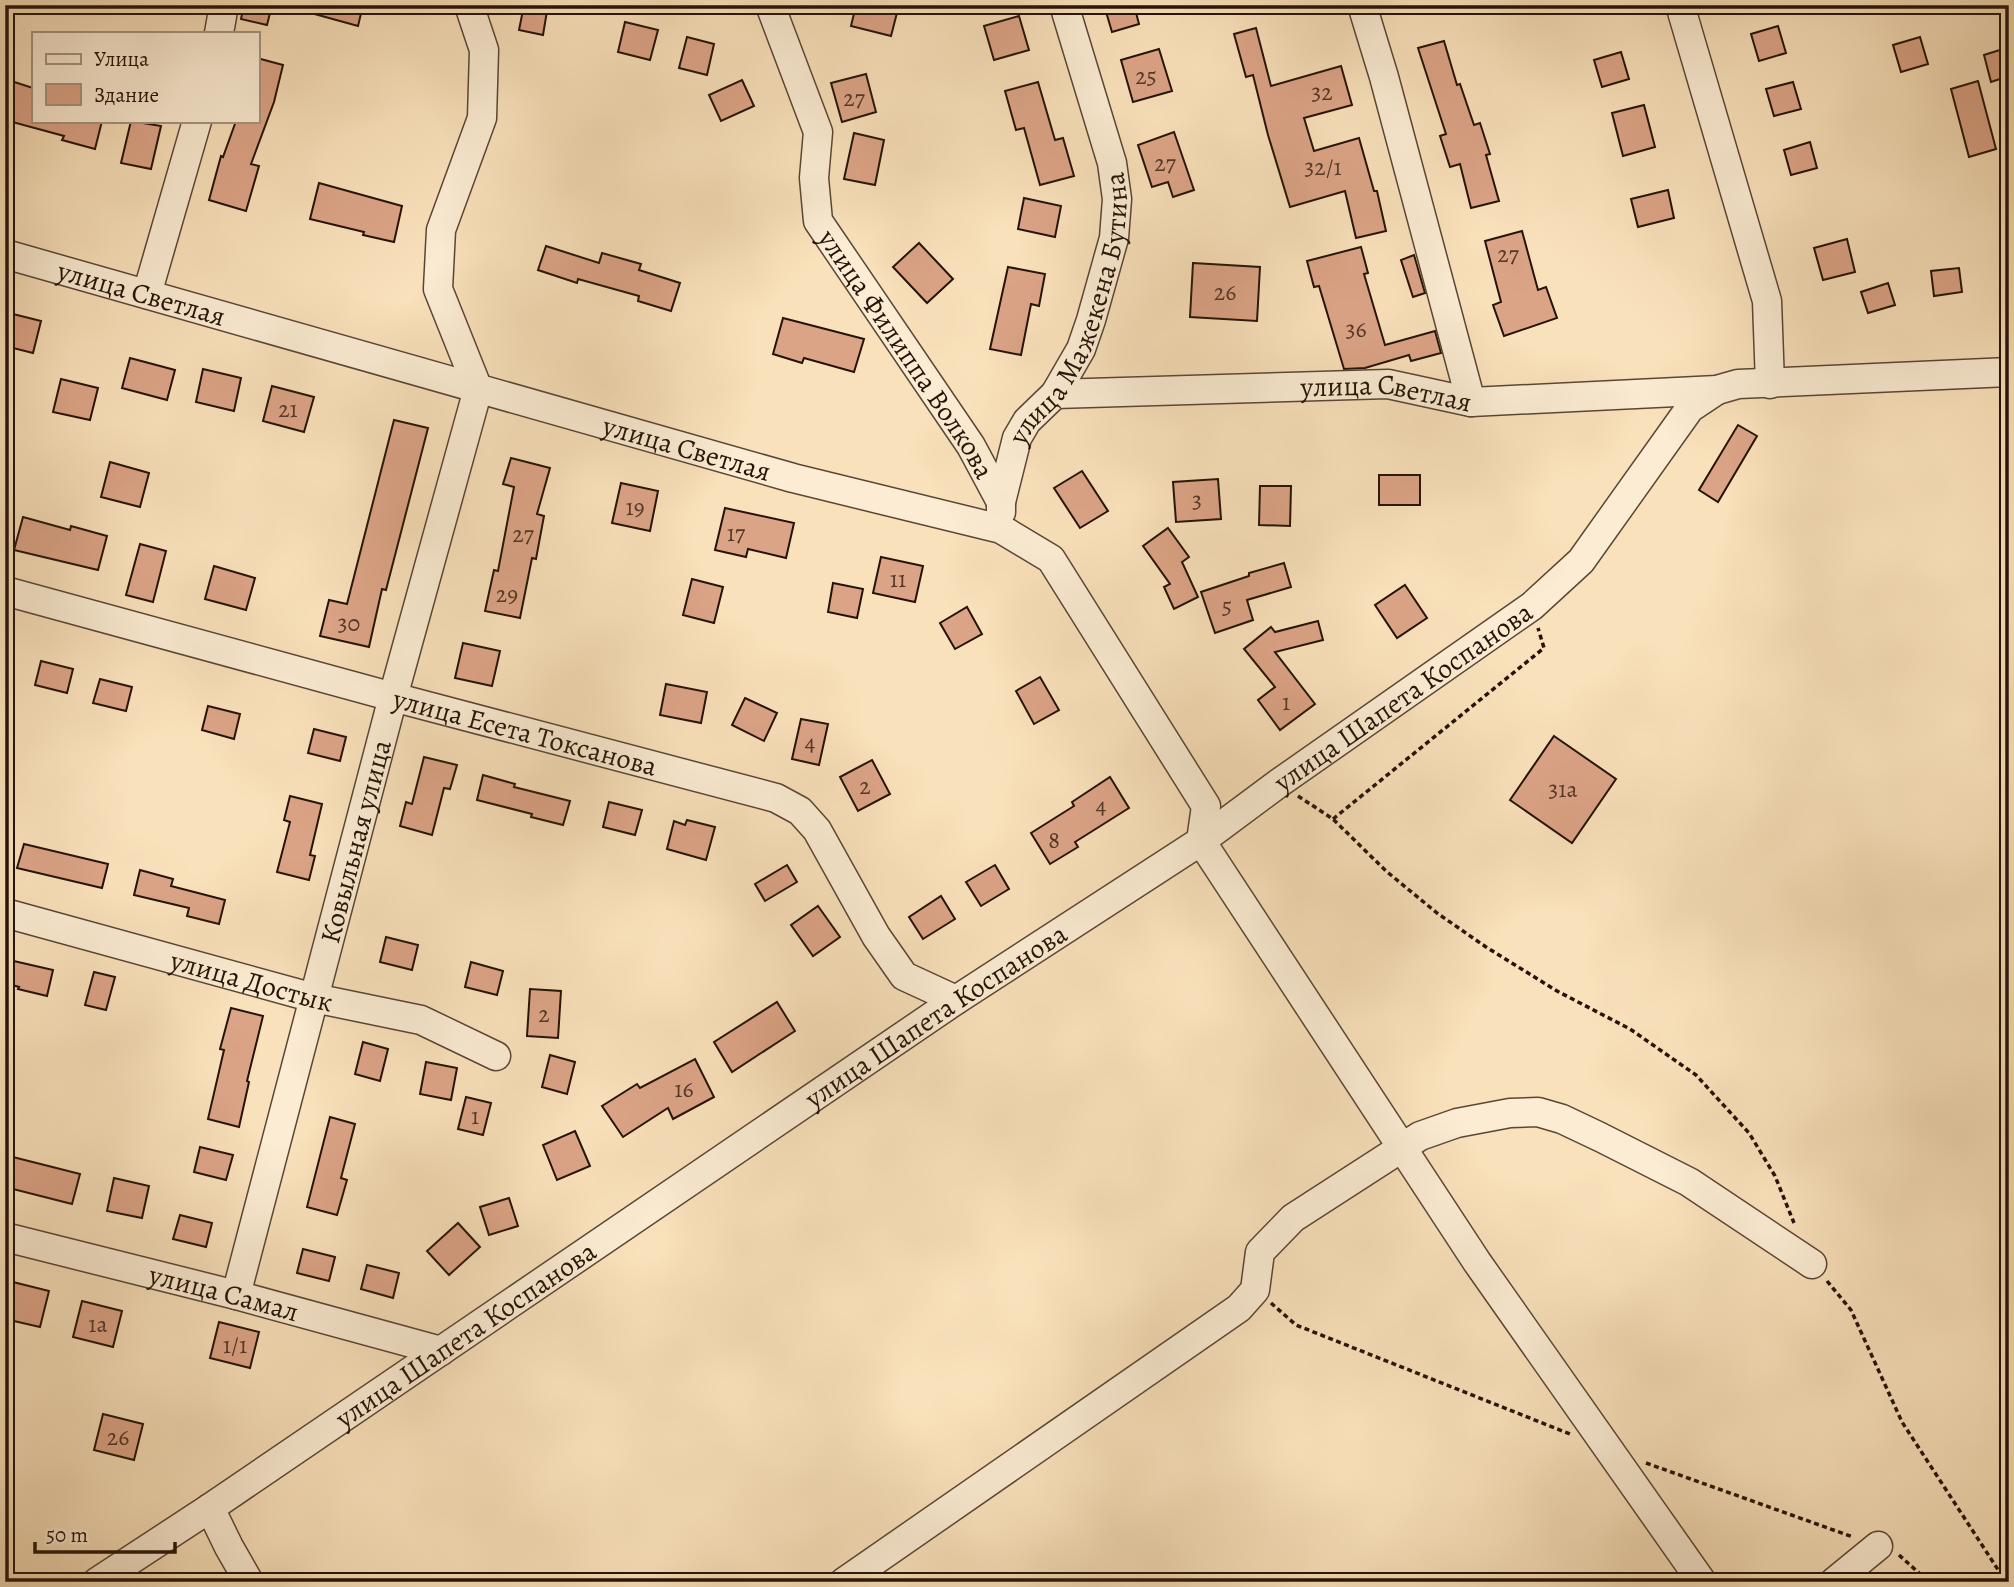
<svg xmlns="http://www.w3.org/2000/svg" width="2014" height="1587" font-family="Alegreya,serif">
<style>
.building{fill:#dca487;stroke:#251308;stroke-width:2}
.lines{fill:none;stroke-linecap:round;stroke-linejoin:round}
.minor-casing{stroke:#5a4635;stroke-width:31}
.path{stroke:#251308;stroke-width:3.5;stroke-dasharray:5 3.5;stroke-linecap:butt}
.minor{stroke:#fbecd3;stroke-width:28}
.labels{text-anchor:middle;stroke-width:6;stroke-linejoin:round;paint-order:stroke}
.number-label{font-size:24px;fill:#533728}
.street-label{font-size:28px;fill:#251308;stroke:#fbecd3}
</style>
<rect width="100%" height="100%" fill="#f9e1bb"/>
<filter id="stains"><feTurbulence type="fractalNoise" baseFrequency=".00286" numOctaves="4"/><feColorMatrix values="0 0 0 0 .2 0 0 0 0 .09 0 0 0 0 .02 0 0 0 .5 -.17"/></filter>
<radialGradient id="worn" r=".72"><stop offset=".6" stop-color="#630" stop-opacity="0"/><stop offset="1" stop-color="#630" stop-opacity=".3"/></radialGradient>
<!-- building -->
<g class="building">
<path d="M244,5h28l-5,20 -26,-6z"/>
<path d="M301,5h62l-5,21 -58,-16z"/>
<path d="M524,5h24l-5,30 -24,-5z"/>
<path d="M856,5h43l-8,31 -40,-10z"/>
<path d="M1104,5h30l5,19 -27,8z"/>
<path d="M1019,16l10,34 -35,10 -10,-34z"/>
<path d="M625,22l33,8 -8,30 -32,-8z"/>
<path d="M1778,26l8,27 -27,8 -8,-27z"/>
<path d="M1256,28l15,58 70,-20 11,39 -48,13 10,33 45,-13 15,53h3l9,40 -30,7 -11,-47 -55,16 -22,-72 -15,-60 -7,2 -12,-43z"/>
<path d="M687,37l27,7 -7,31 -28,-7z"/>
<path d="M1920,37l8,27 -27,8 -8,-27z"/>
<path d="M1444,41l13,44 3,-1 14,41 6,-2 10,31 -4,1 13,46 -28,7 -11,-44 -10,3 -10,-31 6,-2 -28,-86z"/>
<path d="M2009,47v29l-18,6 -7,-27z"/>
<path d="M1159,49l13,42 -39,11 -12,-42z"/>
<path d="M1621,52l8,27 -27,8 -8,-27z"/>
<path d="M257,58l26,7 -9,37 -23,62 8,2 -13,45 -37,-11 12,-44 2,1 13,-36h21z"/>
<path d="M866,74l10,38 -34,10 -11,-39z"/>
<path d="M5,79l28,9v33h69l-7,28 -33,-9 2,-4 -59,-16z"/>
<path d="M742,80l12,26 -33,15 -12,-26z"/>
<path d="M1978,81l18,68 -27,8 -18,-68z"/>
<path d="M1038,82l17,58 8,-2 11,38 -34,9 -16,-57 -8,2 -11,-39z"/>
<path d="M1793,82l8,27 -27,7 -8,-27z"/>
<path d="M1644,105l11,42 -32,9 -11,-43z"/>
<path d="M131,121l30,5 -10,43 -30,-6z"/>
<path d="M1174,132l20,58 -21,7 -5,-15 -16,5 -14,-42z"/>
<path d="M854,133l30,7 -9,45 -31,-6z"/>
<path d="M1810,142l7,26 -26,7 -7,-25z"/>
<path d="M319,183l83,23 -8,36 -31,-7 1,-3 -54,-13z"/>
<path d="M1668,190l6,28 -36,9 -7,-28z"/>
<path d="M1024,198l37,8 -6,31 -37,-8z"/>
<path d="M1522,231l16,59 8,-3 11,31 -53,18 -11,-31 8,-3 -16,-61z"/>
<path d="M1847,239l8,33 -32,8 -9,-32z"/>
<path d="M919,243l34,36 -26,24 -34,-36z"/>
<path d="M546,246l53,17 3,-10 39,11 -2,6 41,13 -9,28 -33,-10 1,-5 -61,-17 -1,4 -39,-13z"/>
<path d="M1361,247l7,26 -4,1 21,71 50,-14 6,22 -30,8 -2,-6 -44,13 -21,1 -25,-83 -5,1 -7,-26z"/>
<path d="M1414,255l11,38 -12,4 -12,-37z"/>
<path d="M1193,263l67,4 -3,54 -67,-4z"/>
<path d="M1008,267l37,7 -6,32 -8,-2 -10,51 -31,-6z"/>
<path d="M1959,268l3,24 -28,4 -3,-25z"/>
<path d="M1888,283l7,22 -27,8 -7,-21z"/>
<path d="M5,312l36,9 -8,32 -28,-7z"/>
<path d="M783,318l81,21 -10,33 -50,-14 -2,5 -29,-9z"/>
<path d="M130,358l45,12 -8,30 -45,-12z"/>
<path d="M203,369l38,9 -7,33 -38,-9z"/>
<path d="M61,379l37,9 -8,32 -37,-8z"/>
<path d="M272,386l42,11 -10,35 -41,-11z"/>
<path d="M394,420l34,8 -42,162 -4,-1 -13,58 -49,-11 9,-36 18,4z"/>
<path d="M1738,425l19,11 -39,66 -19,-12z"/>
<path d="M511,458l39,10 -13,46 7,2 -8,43 -4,-1 -12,60 -35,-7 9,-41 4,1 16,-84 -11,-3z"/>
<path d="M110,462l39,11 -9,34 -39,-10z"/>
<path d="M1082,471l26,40 -28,17 -26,-40z"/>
<rect x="1379" y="475" width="41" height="30"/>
<path d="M1218,479l3,40 -45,3 -3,-40z"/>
<path d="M621,483l37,8 -8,40 -38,-8z"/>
<path d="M1260,486h31l-1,40 -31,-1z"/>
<path d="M725,508l69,15 -8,35 -38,-9 -2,8 -31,-7z"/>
<path d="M23,517l47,13 1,-4 36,10 -9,34 -84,-20z"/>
<path d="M1168,528l21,29 -7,5 16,35 -24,12 -10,-22 6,-3 -27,-38z"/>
<path d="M140,544l26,7 -13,51 -27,-7z"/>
<path d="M881,557l42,9 -8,36 -42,-9z"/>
<path d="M1284,563l7,24 -44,13 6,20 -38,13 -14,-41 48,-16v-3z"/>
<path d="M214,566l41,12 -9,32 -41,-11z"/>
<path d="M692,579l31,8 -9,36 -31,-8z"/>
<path d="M833,583l30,6 -6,29 -29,-6z"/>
<path d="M1405,585l22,33 -30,20 -22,-33z"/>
<path d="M967,607l15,27 -27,15 -15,-26z"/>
<path d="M1318,621l5,19 -48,12 40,52 -35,26 -22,-30 17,-13 -31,-38 27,-22 4,5z"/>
<path d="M463,643l37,8 -8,35 -37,-8z"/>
<path d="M41,661l32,8 -6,24 -32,-8z"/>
<path d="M1040,677l19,33 -25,14 -18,-33z"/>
<path d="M100,679l32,8 -6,24 -33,-8z"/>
<path d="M666,684l41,8 -6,31 -41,-8z"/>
<path d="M745,698l32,15 -13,28 -32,-16z"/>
<path d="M208,706l32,8 -6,25 -32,-9z"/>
<path d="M801,719l27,5 -9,41 -27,-6z"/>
<path d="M314,729l32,8 -6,24 -32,-8z"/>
<path d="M1554,736l62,43 -44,64 -62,-43z"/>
<path d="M424,757l33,8 -7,24 -6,-1 -12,47 -32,-9 6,-24 6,2z"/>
<path d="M872,760l18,34 -32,17 -18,-34z"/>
<path d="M483,775l32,9 -1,3 56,14 -7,24 -32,-8 1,-3 -55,-14z"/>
<path d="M1110,777l19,31 -54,34 3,5 -28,17 -19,-31 43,-27 -2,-4z"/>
<path d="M290,796l32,8 -12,51 5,1 -6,24 -32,-8 13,-50 -6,-2z"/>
<path d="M609,802l33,8 -7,25 -32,-8z"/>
<path d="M687,820l28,7 -9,33 -39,-11 7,-28 11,4z"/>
<path d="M24,844l84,20 -6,24 -85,-20z"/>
<path d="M787,865l10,17 -32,19 -10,-17z"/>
<path d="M995,865l14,24 -28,17 -15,-24z"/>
<path d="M140,870l33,9 -2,7 54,14 -6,24 -32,-8 2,-8 -55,-13z"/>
<path d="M941,896l14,23 -32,20 -14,-22z"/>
<path d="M818,906l22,31 -27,19 -22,-31z"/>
<path d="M386,937l32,8 -6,25 -32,-8z"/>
<path d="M5,959l48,11 -6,26 -29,-7 1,-2 -14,-4z"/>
<path d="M471,962l32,9 -6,24 -32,-8z"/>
<path d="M94,972l21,5 -9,33 -21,-5z"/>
<path d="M530,989l31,2 -3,47 -31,-2z"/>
<path d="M777,1002l18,29 -63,41 -18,-30z"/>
<path d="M231,1008l32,8 -16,65 2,1 -10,45 -31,-8 16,-69 -4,-1z"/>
<path d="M363,1042l25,7 -8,32 -25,-7z"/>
<path d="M550,1055l25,7 -8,32 -25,-7z"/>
<path d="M695,1059l19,38 -41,22 -5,-11 -45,29 -21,-31 35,-22 3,4z"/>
<path d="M426,1062l31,6 -6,32 -31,-6z"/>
<path d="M466,1097l25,6 -8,32 -25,-6z"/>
<path d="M330,1117l25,7 -14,54 6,2 -10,35 -30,-8z"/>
<path d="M575,1131l15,35 -33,14 -14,-35z"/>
<path d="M200,1147l33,8 -7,25 -32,-8z"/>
<path d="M5,1155l75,19 -8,30 -67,-17z"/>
<path d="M114,1178l35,8 -7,32 -35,-7z"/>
<path d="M509,1198l9,28 -29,9 -9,-28z"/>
<path d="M180,1215l32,8 -6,24 -33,-8z"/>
<path d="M458,1223l22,24 -31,28 -22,-24z"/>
<path d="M303,1249l32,8 -6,24 -32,-8z"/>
<path d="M367,1265l32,8 -6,25 -32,-9z"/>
<path d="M9,1281l40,10 -9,36 -35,-8v-24z"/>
<path d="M82,1301l40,10 -9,36 -40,-10z"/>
<path d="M219,1322l40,10 -9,36 -40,-10z"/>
<path d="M103,1414l40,10 -9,36 -40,-10z"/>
</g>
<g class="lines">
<defs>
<g id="minor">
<path id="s1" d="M770,5l48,127 -4,46 4,43 153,225 30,56"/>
<path d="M1362,5l22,72 87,325"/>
<path d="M1680,5l87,296 3,83"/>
<path d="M219,33l5,-28"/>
<path id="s2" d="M5,254l788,224 208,51 50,30 155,247 -5,35 276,421 225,320"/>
<path d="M147,294l50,-173"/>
<path id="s3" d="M1055,394l333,-10 83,18 246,-12 21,-6 271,-12"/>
<path id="s4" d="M1001,512v-10l16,-64 10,-17 28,-27 26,-45 10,-29 23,-82 3,-39 -5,-36 -48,-158"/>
<path id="s5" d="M5,591l388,106 383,101 24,13 17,19 59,106 28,40 52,24"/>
<path id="s6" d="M5,913l309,85 107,22 75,36"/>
<path id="s7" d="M5,1237l231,58 205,56"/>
<path id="s8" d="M236,1295l157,-598 85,-308 -40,-100 3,-59 41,-112 2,-68 -15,-45"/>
<path d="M210,1508l19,39 20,35"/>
<path id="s9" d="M97,1582l113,-74 746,-508 245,-159 78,-58 253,-177 49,-45 109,-153 27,-18"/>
<path d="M844,1582l395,-274 16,-18 5,-38 33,-34 127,-82 37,-13 53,-10 28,-1 24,7 38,18 89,45 123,82"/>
<path d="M1834,1582l44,-36"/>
</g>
</defs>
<!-- minor casing -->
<use href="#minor" class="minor-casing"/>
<!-- path -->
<g class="path">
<path d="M1298,796l35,23 53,52 51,42 49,34 71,44 73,38 66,46 53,58 26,43 19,47"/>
<path d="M1333,819l211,-171 -6,-20"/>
<path d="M1827,1281l24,29 51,112 104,160"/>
<path d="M1271,1303l25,22 274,109"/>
<path d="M1646,1463l207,74"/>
<path d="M1899,1555l30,27"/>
</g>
<!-- minor -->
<use href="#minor" class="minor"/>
</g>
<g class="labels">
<!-- number labels -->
<g class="number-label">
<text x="1146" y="84">25</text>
<text x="1322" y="100">32</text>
<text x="854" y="106">27</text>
<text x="1165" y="171">27</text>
<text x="1323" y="175">32/1</text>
<text x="1508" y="262">27</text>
<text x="1225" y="300">26</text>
<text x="1356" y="337">36</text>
<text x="288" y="417">21</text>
<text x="1197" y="508">3</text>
<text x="635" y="515">19</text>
<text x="736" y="541">17</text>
<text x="523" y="542">27</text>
<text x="898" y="587">11</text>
<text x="507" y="602">29</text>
<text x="1227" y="614">5</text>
<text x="349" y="631">30</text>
<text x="1286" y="710">1</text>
<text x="810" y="750">4</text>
<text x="865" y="794">2</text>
<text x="1563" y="797">31а</text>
<text x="1101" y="813">4</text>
<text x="1054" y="848">8</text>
<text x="544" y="1022">2</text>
<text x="684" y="1097">16</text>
<text x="475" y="1124">1</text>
<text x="98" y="1332">1а</text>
<text x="235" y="1353">1/1</text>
<text x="118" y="1445">26</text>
</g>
<!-- street labels -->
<g class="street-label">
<text dy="10" stroke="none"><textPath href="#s2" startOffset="142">улица Светлая</textPath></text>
<text dy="10" stroke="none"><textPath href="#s4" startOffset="220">улица Мажекена Бутина</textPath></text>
<text dy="10" stroke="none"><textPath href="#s1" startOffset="385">улица Филиппа Волкова</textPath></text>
<text dy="10" stroke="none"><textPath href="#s3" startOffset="332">улица Светлая</textPath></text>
<text dy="10" stroke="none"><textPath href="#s2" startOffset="709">улица Светлая</textPath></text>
<text dy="10" stroke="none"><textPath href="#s9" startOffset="1578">улица Шапета Коспанова</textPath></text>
<text dy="10" stroke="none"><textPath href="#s5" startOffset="539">улица Есета Токсанова</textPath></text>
<text dy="10" stroke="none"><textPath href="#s8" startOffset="469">Ковыльная улица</textPath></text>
<text dy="10" stroke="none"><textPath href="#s6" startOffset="256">улица Достык</textPath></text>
<text dy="10" stroke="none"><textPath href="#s9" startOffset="1012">улица Шапета Коспанова</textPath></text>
<text dy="10" stroke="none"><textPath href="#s7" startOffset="226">улица Самал</textPath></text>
<text dy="10" stroke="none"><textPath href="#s9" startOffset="444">улица Шапета Коспанова</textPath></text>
</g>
</g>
<!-- margin -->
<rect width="2014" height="1587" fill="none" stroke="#f9e1bb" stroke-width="28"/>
<rect x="7" y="7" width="2000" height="1573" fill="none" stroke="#251308" stroke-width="3.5"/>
<rect x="14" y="14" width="1986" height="1559" fill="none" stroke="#251308" stroke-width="2"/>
<!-- legend -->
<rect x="32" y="32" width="228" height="91" fill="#fbecd3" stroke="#a59582" stroke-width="2"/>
<rect x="46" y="54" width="35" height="10" fill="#fbecd3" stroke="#a59582" stroke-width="2"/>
<text x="94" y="66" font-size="21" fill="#251308">Улица</text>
<rect x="46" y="84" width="35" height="21" fill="#dca487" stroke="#a59582" stroke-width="2"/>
<text x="94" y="102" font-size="21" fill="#251308">Здание</text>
<!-- scale -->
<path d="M35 1542v10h140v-10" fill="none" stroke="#251308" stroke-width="3.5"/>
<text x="46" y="1542" font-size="21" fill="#251308" stroke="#fbecd3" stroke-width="5" paint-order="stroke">50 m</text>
<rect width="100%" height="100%" filter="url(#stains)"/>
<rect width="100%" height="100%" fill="url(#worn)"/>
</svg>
